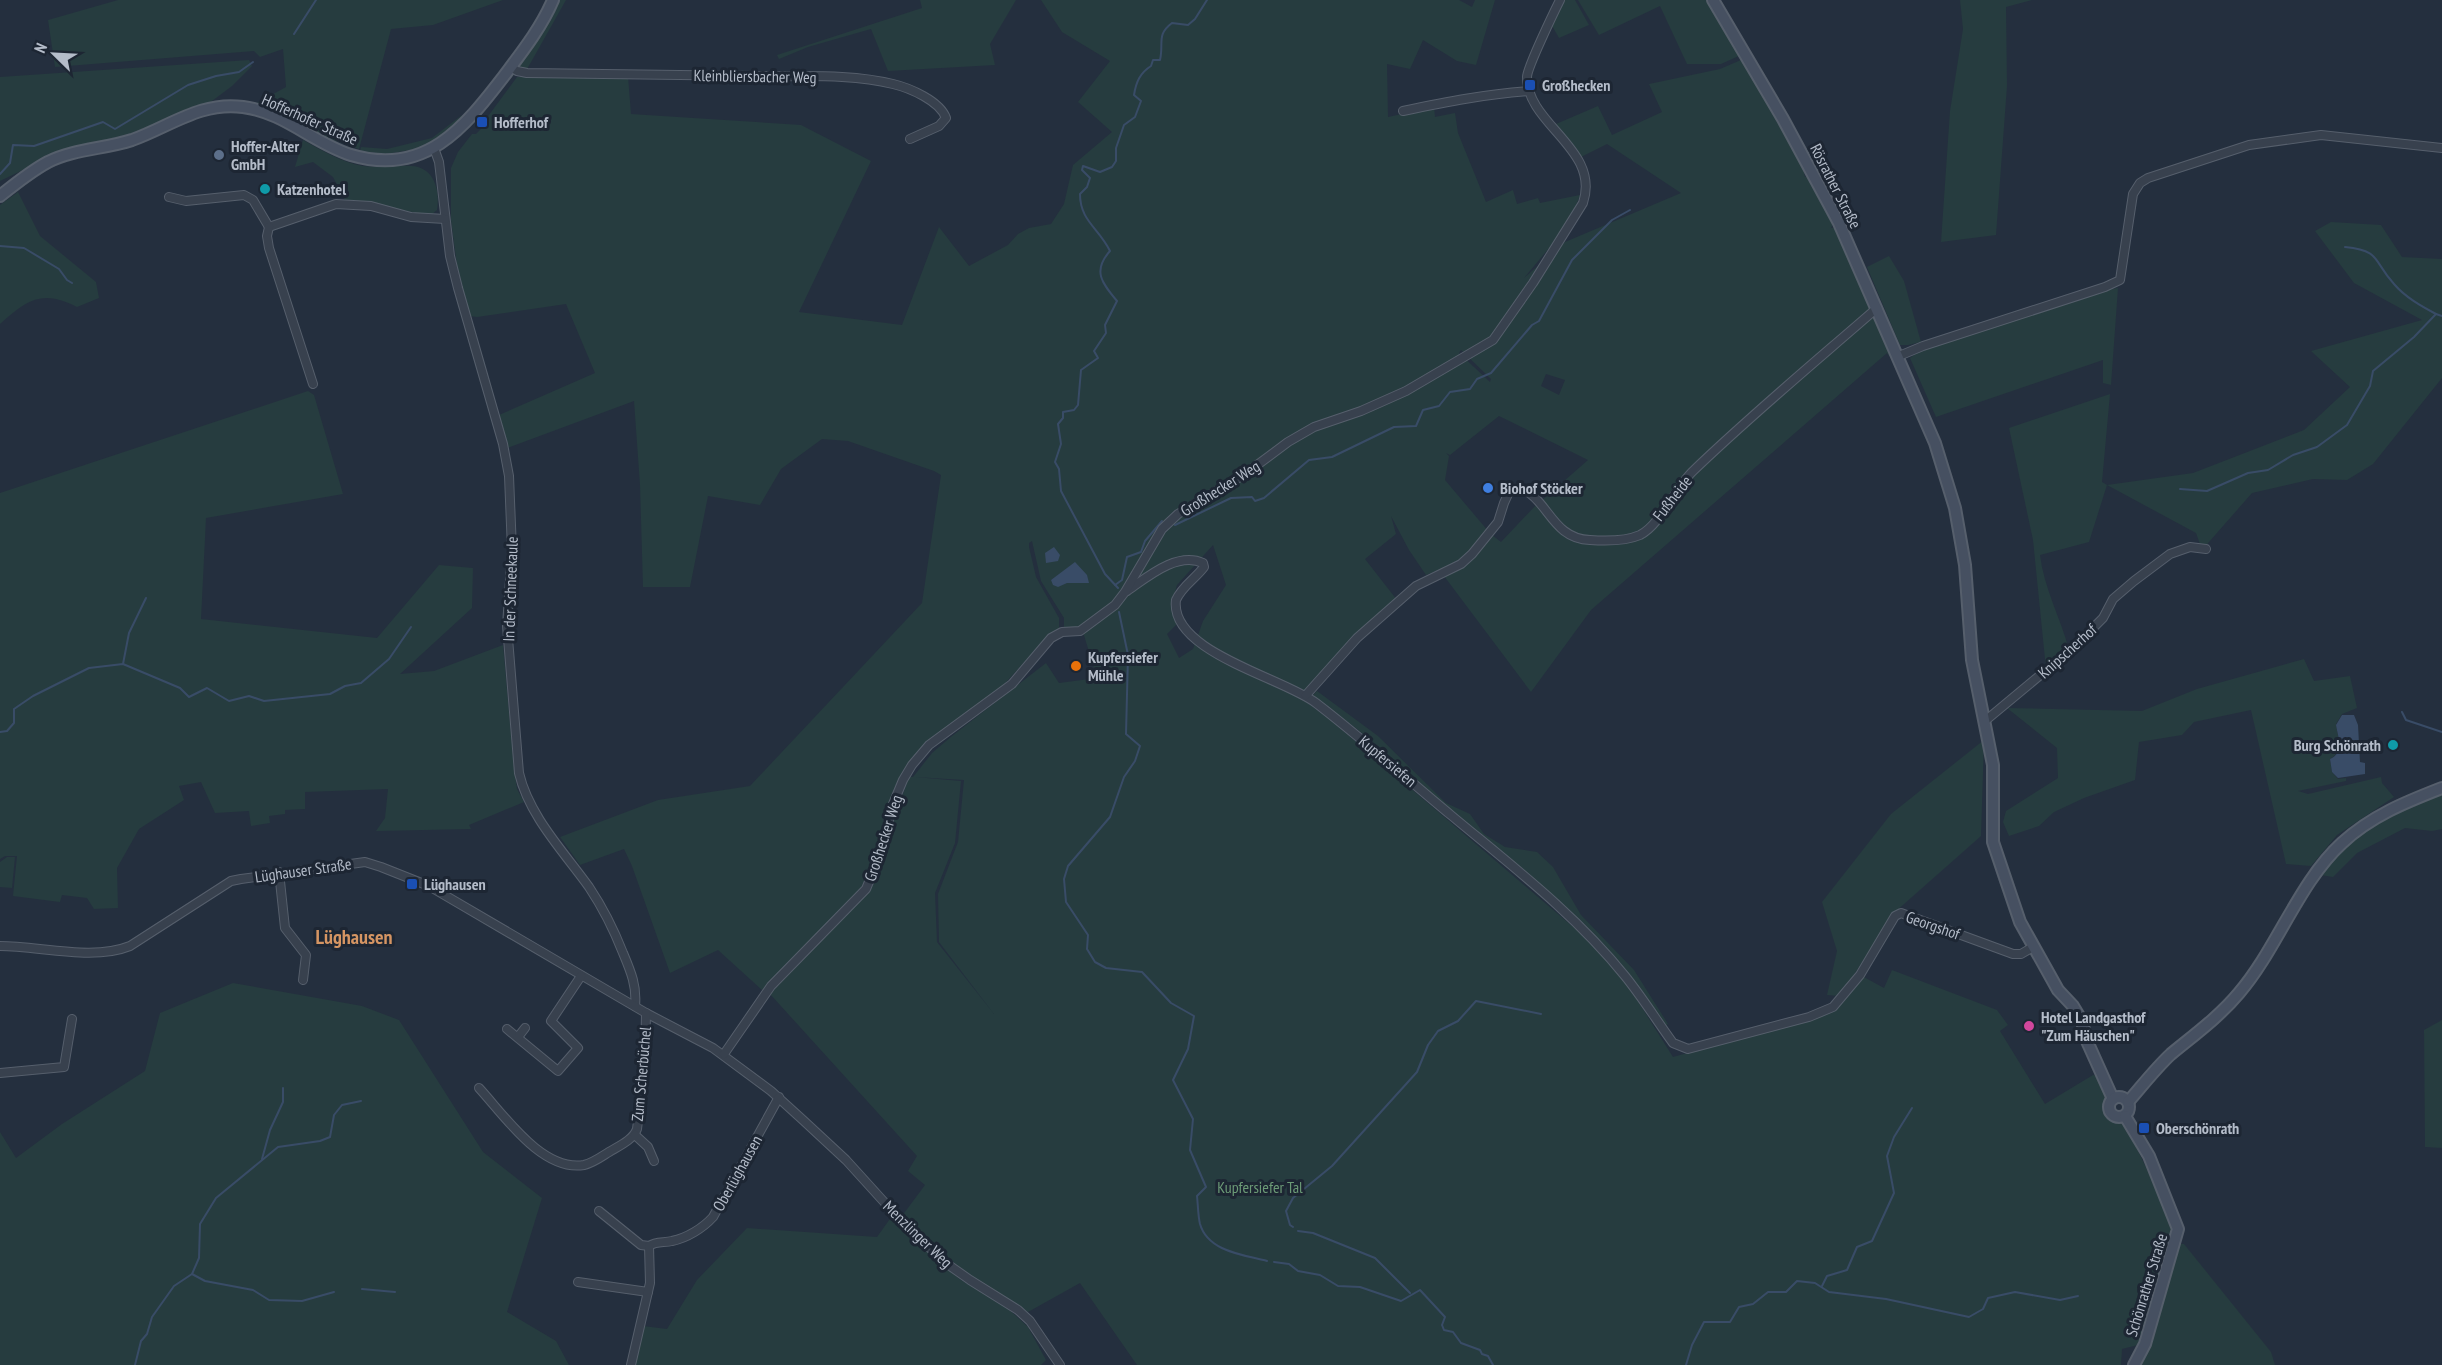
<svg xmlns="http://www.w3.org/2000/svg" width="2442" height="1365" font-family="'PT Sans Narrow',sans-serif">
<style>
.green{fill:#263c3f;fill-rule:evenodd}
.water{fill:#394c67}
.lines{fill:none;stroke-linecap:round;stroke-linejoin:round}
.stream{stroke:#394c67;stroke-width:2}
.street-casing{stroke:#565f6c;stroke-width:10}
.secondary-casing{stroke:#565f6c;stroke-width:14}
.street{stroke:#38414e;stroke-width:8}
.secondary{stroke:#465061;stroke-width:10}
.transit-dot{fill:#1a4fb4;stroke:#1d2633;stroke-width:2}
.service-dot{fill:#5c6f8a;stroke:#1d2633;stroke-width:2}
.culture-dot{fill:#0f9aa8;stroke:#1d2633;stroke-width:2}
.shop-dot{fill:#3f7fe0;stroke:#1d2633;stroke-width:2}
.food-dot{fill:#e8710a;stroke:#1d2633;stroke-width:2}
.hotel-dot{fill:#d1479c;stroke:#1d2633;stroke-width:2}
.labels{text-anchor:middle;stroke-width:6;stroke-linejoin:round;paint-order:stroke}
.street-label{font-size:16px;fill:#b4bcc9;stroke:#1d2633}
.poi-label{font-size:16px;font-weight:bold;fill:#b4bcc9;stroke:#1d2633;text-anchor:start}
.park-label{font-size:16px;fill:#6b9a76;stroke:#1d2633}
.quarter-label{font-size:20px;font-weight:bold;fill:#d59563;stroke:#1d2633}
</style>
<rect width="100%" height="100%" fill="#242f3e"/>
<!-- green -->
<g class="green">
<path d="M118,0h385l-70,25 -42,4 -32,120 -40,-14 -41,-24 -25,-6 33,-18 -3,-38 -23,8 -6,-6 -199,16 -7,-47z"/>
<path d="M560,0h6l-40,71 -8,-5 25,-35z"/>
<path d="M920,0h96l-26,44 5,21 -107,6 -17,-42 -63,18 -29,12 -2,-4 145,-47z"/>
<path d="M1041,0h418l13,7 3,-7h20l-19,65 -19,-4 -34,-21 -13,29 -23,-5 1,53 46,-10 1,10 20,-4 3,20 28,69 27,-12 4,14 21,-6 2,5 40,-8 -7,18 -13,22 -36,43 41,-36 116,-49 -74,-49 -26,13 -25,-33 42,-18 14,29 50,-23 -13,-28 71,-15 21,-9 4,2 62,109 -3,2 1,4 5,-2 24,47 -3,6 6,-1 35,79 -3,7 -180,160 -45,57 -17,7h-46l-12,-3 -29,-32 48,-42 -89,-44 -49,39 -4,-2 3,3 -4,24 44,52 -25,28 -38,15 -17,-25 -18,-34 5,18 -31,25 32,41 -89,89 -5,2 -3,6 34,26 251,214 39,42 49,78 143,-40c25,-11 31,-19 46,-41l22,12 8,-18 105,40 11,15 -8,6 45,73 48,-29 6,1 8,21 -2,12 5,9 16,8 46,95 1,15 -31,108 -20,5 -1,16h-984l-57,-82 -52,29 -70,-44 -56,-52 23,-31 -17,-14 9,-15 -147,-162 99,-102 40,-115h4l19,-24 20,-17 94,-73 13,20 38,-5 -14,-46 1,-7 -20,5v-12l-23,-37 -9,-40 -3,2v4l7,30 23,41v11l-13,9 -47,52 -72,52 -18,21 -19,41 -4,23 -23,63 -54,52 -47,48 -44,-40 -48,23 -38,-107 -8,-17 -44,16 -20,-28 98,-37 92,-14 172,-183 19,-128 -7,-4 -86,-30 -26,-2 -41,30 -21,36 -52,-9 -18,91h-47l-3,-102 -6,-84 -127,47 -8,-33 96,-42 -29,-69 -89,13 -7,-1 -10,-28 -9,-68v-52l7,-16 14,-18h4l8,-8 -1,-3 34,-46 111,-1 3,38 170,11 70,36 -72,151 103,13 37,-98 30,39 39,-21 10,-11 11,-6 22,-4 13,-20 9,-39 39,-33 -34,-30 32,-41 -48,-29zM1461,350l30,29 -1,3 -31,-29zM1546,374l19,6 -6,15 -18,-9zM1213,545l13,40 -23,36 -10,28 -14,9 -12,-24 11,-11 -6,-21 5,-17zM1068,569l21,14 -38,-3zM915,777l49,3 -6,62 -20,52 1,48 55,72 -57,-72 -2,-49 20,-50 6,-62z"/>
<path d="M1562,0h13l14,25 -30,13 -8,-14z"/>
<path d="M1578,0h131l32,55 -20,9h-34l-27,-58 -61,29z"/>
<path d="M1960,0h72l-26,7 1,79 -11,149 -55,7 9,-131 13,-82z"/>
<path d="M249,60l3,6 -20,20 -24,18 -76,29 -74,20 -58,28v-104z"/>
<path d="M462,115l-2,6 -11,10 -27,17 -36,6 -26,-3 1,-4 26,2 45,-11z"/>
<path d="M303,140c18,10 38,22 60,26 16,2 42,-2 55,1 18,5 22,27 19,43l-6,5c-29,-3 -57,-14 -86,-15l-12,-23 -20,-15 -18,5z"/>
<path d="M18,192l22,44 56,46 3,16 -22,9c-35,-18 -50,-7 -77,17v-119z"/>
<path d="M2331,222l50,3 21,32 40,2v119l-69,86 -26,16 -34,-1 -61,14 -50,57 -6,-17 -89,-48 -18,57 -49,13c4,33 20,62 29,94l-23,20 -13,-129 -24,-112 101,-34 -8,88 5,3 86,-12 111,-43 46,-43 -39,-36 111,-31 -68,-37 -39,-52z"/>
<path d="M1889,256l15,25 17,61 -13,3h-8l-33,-78z"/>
<path d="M2118,288l-7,97 -8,-2v-23l-167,57 -26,-59 8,-6 187,-62z"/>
<path d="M1875,313l19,39 -5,4 -2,-3 -296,257 -60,82 -87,-116 23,-11 25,-30 9,7 36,-38c9,12 21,32 36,37 19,6 45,0 65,-2l45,-53 38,-37z"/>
<path d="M308,391l6,4 29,99 -137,24 -5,101 176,19 62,-73 34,3 -1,40 -72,66 34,-3 69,-26 11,123 3,21 7,13 -55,23 2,4 -95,2 9,-13 3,-29 -83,3v17l-20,1v4l-16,2 1,7 -19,3 -2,-15 -34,2 -14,-31 -22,4 5,14 -45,29 -22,39 1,40 -24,1 -7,-11 -25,-3 -2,7 -47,-6 4,-40h-12l-5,3v-366z"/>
<path d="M2304,659l10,22 36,-5 7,32 -15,6 -6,10c2,14 8,27 -6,35l2,13 6,7 8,-1v3l-48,10 10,3 73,-17 1,6 12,14 -57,38 -26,31 -25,-2 -35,-154 -57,12 -12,13 -43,7 -4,38 -51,18 -30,14 -15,14 -30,10 -6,-14 3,-11 52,-33 -1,-30 -50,-40 135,3 55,-22z"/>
<path d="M1317,691l61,45 68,67 24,11 14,20 21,13 32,5 16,15 28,48 53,55 34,54 -3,2 -75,-93 -233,-204 -45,-33z"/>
<path d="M1984,740l-3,96 -86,76 -55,84 -13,-1 10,-44 -15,-49 69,-88z"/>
<path d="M2442,791v38l-10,2 -27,-3 -48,25 -24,24 -12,-2 27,-35 34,-24z"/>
<path d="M7,857h8l-3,31 -12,-1v-25z"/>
<path d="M233,983l129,23 37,14 84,132 59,46 -35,114 49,29 13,24h-569v-233l16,26 46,-34 83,-53 15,-58z"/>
<path d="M2442,1020v128l-17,-1 -1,-117z"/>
<path d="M892,1216l49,48 20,16 40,22 27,25 18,33 -5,5h-407l9,-39 24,3 30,-49 50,-52 130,9z"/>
<path d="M2180,1244h4l87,108 4,13h-138z"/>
</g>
<!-- water -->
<g class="water">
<path d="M1054,547l6,8 -2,6 -12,2 -1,-10z"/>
<path d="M1075,562l12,13 2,8h-22l-9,4 -5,-2 -2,-5z"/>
<path d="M2342,715h12l4,10 2,37 5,1v11l-27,4 -6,-6 -2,-13c15,-7 8,-21 6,-34z"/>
</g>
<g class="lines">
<!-- stream -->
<g class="stream">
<path d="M294,34l22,-34"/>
<path d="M0,174l10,-11 3,-18 21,1 69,-24 12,7 73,-44 28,-9 23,-4 14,-10"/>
<path d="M0,246l24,2 35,21 8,11 5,3"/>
<path d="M2345,247c37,4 27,13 49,37 11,13 27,22 42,30"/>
<path d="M2180,489l27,2 41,-18 20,-3 25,-15 24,-8 30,-22 23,-39 3,-15 41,-34 22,-23 6,2"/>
<path d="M1175,525l56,-27 21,-1 3,4 9,-3 45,-38 23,-3 62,-30 22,-1 7,-16 16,-4 11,-14 20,-3 7,-10 14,-6 41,-48 7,-4 33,-61 40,-40 18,-10"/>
<path d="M1115,585l7,-5 5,-23 14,-5 4,-11 17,-20"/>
<path d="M1118,588l-13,-14 -44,-83 -2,-22 -4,-7 6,-18 -3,-20 5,-6v-6l11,-2 4,-5 3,-35 17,-12 -4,-7 12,-18 -1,-8 12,-24c-15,-18 -25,-30 -7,-50 -11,-23 -30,-30 -30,-57l7,-7 3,-9 -8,-8 1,-4 17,6 12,-5 4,-6v-13l8,-23 11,-8 6,-16 -7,-6c2,-13 6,-22 17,-29l2,-6h7c4,-17 -4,-25 12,-37l16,2 7,-6 12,-19"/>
<path d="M1119,612l9,43 -2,79 14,12 -5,15 -11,16 -14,40 -42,49 -4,13 2,23 22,33 -1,14 8,13 11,6 36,4 29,31 23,13 -6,33 -15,31 20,39 -3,31 16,37 -9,9c1,9 1,20 3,28 8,28 45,31 67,37"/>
<path d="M123,664l6,-31 17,-35"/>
<path d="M2402,712l4,8 36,12"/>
<path d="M0,732l7,-1 7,-8v-14l19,-13 56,-28 34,-4 57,24 9,9 18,-9 22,13 20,-5 15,5 66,-7 15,-8 16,-3 28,-24 22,-32"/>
<path d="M262,1159l8,-29 13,-28v-14"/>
<path d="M1293,1227l-3,-2 -4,-14 7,-13 39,-32 85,-94 11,-27 10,-14 20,-10 18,-20 65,13"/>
<path d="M1298,1231l15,2 62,25 35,35"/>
<path d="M1274,1262l15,2 9,7 22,4 18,11 22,1 41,14 19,-11 25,27 -3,8 2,5 9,2 8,11 19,7 2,4 6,2 5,9"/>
<path d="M192,1274l13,7 48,9 16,10 33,1 32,-9"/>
<path d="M1822,1286l5,-10 20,-6 10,-23 15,-6 22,-48 -7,-37 7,-19 18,-29"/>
<path d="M362,1289l33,3"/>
<path d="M135,1365l6,-24 6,-7 5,-17 22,-31 18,-12 7,-16 1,-34 16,-26 62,-51 42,-6 10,-4 4,-22 8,-10 19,-4"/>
<path d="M1686,1365l6,-20 12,-23h26l9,-15 14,-3 15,-12h18l11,-11 18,2 14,9 57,7 83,18 14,-8 5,-11 27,-6 45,8 18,-4"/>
</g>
<defs>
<g id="street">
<path d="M511,67l6,4 10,2c77,1 153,2 229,3 45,1 93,-3 137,8 17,4 47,17 53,34l-7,8 -29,13"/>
<path d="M1403,111c43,-9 83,-17 127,-20"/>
<path d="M434,148l5,14 11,94 8,32 45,156 6,32 3,74 -5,76 12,147c10,43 45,79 70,114 14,21 25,43 34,66 8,19 14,33 12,53"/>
<path d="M169,197l17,4 58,-6 9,5 16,27 67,-23 35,2 40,11 34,2"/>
<path d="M269,227l-2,9 2,12 44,136"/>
<path d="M1899,356l24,-10 182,-59 15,-7 13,-86 7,-11 8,-5 101,-33 72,-10 121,13"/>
<path d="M1127,591c19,-13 50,-40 76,-28l1,4c-9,12 -22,19 -28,33 -7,52 108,78 140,103 47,36 90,75 136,113 60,50 124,99 173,160 17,21 32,45 48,67l15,6 121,-32 24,-10 27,-32 35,-59 6,-3 112,41h8l12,-7"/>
<path d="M1306,695l51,-57 59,-52 45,-22 11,-10 26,-32 6,-19 5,-11 6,-4c32,3 34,51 75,52 14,1 36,1 50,-5 20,-10 35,-46 52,-63 59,-57 123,-110 185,-164"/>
<path d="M1985,721l89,-74 29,-29 10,-19 21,-18 36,-27 20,-7 16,2"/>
<path d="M279,872l6,56 21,27 -3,25"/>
<path d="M0,946c40,0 93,15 130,0l101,-65 10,-2 124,-17 16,5 48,19 217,127 67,35 58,43 33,30 42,39 49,54 48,47 27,19 48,30 12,11 30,44"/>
<path d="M507,1029l51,42 20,-23 -27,-27 30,-45"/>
<path d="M518,1037l7,-9"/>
<path d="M724,1054l47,-68 95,-97 15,-36 12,-49 10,-24 9,-15 17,-20 83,-61 39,-46 11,-6 18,-1 35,-26 10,-13 37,-63 16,-15 67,-40 43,-32 26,-15 47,-16 45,-20 87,-51 40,-57 50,-80c18,-54 -56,-78 -56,-126 0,-9 27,-65 33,-77"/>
<path d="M0,1073l64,-6 8,-48"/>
<path d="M479,1088c25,27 63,84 105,77 9,-2 17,-8 25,-13 10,-6 24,-12 28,-23l8,-66 1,-50"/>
<path d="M635,1135l13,12 6,14"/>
<path d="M599,1211l42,34 8,1"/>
<path d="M578,1282l70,10"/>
<path d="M631,1365l19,-82 -1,-37c7,-5 15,-3 23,-5 15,-3 31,-13 41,-24l66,-120"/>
</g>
<g id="secondary">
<path d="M1713,0l70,119 56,104 96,220 20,65 10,57 7,95 21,105v77l27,80 38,68 15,16 9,15 4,18 27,60"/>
<path d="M0,196c15,-12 31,-25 48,-34 26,-13 56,-13 84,-22 37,-13 69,-39 111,-33 41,5 70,36 108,48 74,22 113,-27 153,-79 18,-24 37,-48 49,-76"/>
<circle cx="2119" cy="1107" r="10"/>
<path d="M2128,1102c14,-16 27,-33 43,-48 23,-19 48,-37 68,-61 38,-44 60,-111 103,-150 29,-27 64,-41 100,-55"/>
<path d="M2125,1116l24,40 29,73 -33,115 -11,21"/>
</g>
</defs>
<!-- street casing -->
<use href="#street" class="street-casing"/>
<!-- secondary casing -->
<use href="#secondary" class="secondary-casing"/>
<!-- street -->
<use href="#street" class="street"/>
<!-- secondary -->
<use href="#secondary" class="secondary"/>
</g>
<!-- markers -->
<g class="transit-dot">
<rect x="1524" y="79" width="12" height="12" rx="3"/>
<rect x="476" y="116" width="12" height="12" rx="3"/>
<rect x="406" y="878" width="12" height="12" rx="3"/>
<rect x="2138" y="1122" width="12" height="12" rx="3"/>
</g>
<circle class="service-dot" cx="219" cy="155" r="6"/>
<g class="culture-dot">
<circle cx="265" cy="189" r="6"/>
<circle cx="2393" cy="745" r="6"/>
</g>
<circle class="shop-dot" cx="1488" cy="488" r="6"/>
<circle class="food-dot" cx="1076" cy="666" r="6"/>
<circle class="hotel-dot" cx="2029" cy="1026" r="6"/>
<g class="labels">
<!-- street labels -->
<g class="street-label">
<text transform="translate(755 76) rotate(1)" y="6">Kleinbliersbacher Weg</text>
<text transform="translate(310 119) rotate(24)" y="6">Hofferhofer Straße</text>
<text transform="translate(1836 186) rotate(63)" y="6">Rösrather Straße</text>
<text transform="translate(1220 488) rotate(-32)" y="6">Großhecker Weg</text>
<text transform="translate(1672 498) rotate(-52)" y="6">Fußheide</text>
<text transform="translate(510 589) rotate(-88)" y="6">In der Schneekaule</text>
<text transform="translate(2067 651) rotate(-42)" y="6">Knipscherhof</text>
<text transform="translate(1388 761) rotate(40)" y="6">Kupfersiefen</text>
<text transform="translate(883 838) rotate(-72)" y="6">Großhecker Weg</text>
<text transform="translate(303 870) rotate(-8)" y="6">Lüghauser Straße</text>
<text transform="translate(1933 925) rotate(19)" y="6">Georgshof</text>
<text transform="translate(641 1074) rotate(-85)" y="6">Zum Scherbüchel</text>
<text transform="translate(737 1173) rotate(-61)" y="6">Oberlüghausen</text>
<text transform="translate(918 1234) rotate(44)" y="6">Menzlinger Weg</text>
<text transform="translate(2146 1285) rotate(-73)" y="6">Schönrather Straße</text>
</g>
<!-- poi labels -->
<g class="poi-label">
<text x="1542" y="91">Großhecken</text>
<text x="494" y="128">Hofferhof</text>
<text x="231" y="152">Hoffer-Alter<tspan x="231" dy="18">GmbH</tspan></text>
<text x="277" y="195">Katzenhotel</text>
<text x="1500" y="494">Biohof Stöcker</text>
<text x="1088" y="663">Kupfersiefer<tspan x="1088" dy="18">Mühle</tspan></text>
<text x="2381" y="751" text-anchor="end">Burg Schönrath</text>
<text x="424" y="890">Lüghausen</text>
<text x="2041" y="1023">Hotel Landgasthof<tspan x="2041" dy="18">"Zum Häuschen"</tspan></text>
<text x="2156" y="1134">Oberschönrath</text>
</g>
<!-- park labels -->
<g class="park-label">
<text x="1260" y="1193">Kupfersiefer Tal</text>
</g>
<!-- quarter labels -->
<g class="quarter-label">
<text x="354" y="944">Lüghausen</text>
</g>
</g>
<!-- north arrow -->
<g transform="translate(54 54) rotate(294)" stroke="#1d2633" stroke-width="4.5" paint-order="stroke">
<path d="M0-4.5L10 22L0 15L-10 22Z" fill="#b4bcc9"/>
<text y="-9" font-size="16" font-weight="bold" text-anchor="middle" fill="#b4bcc9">N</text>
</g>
</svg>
